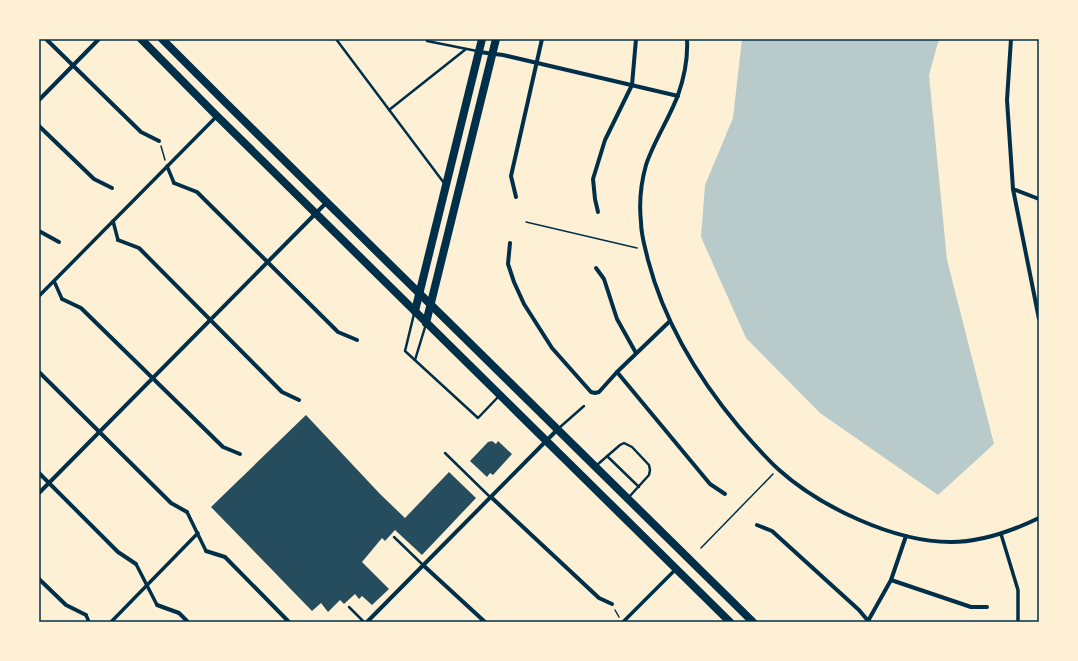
<svg xmlns="http://www.w3.org/2000/svg" width="1078" height="661" font-family="'Fira Sans',sans-serif">
<style>
.green{fill:#b9caca}
.building{fill:#264d5e}
.lines{fill:none;stroke-linecap:round;stroke-linejoin:round}
.path{stroke:#003049;stroke-width:1.5}
.service{stroke:#003049;stroke-width:2.5}
.pedestrian{stroke:#003049;stroke-width:3.5}
.minor{stroke:#003049;stroke-width:4}
.primary{stroke:#003049;stroke-width:8}
.neatline{fill:none;stroke:#003049;stroke-width:1.5}
</style>
<rect width="100%" height="100%" fill="#fdf0d5"/>
<!-- green -->
<path class="green" d="M742,39h197l-10,36 18,185 47,184 -56,51 -118,-82 -74,-75 -45,-101 4,-52 28,-67z"/>
<!-- building -->
<g class="building">
<path d="M306,415l74,79 25,24 44,-46 27,26 -54,57 -27,-25 -10,11 -3,-3 -20,24 27,27 -17,16 -10,-9 -3,3 -4,-5 -11,10 -4,-4 -12,12 -7,-9 -9,8 -101,-104z"/>
<path d="M492,441l4,3 2,-3 14,13 -19,21 -3,-2 -3,4 -17,-16 18,-19z"/>
</g>
<g class="lines">
<!-- path -->
<g class="path">
<path d="M161,146l4,14"/>
<path d="M526,222l111,26"/>
<path d="M701,548l72,-74"/>
<path d="M615,610l4,7"/>
</g>
<!-- service -->
<g class="service">
<path d="M336,39l108,144"/>
<path d="M427,41l50,10"/>
<path d="M389,110l77,-61"/>
<path d="M414,314l-9,37 73,67 21,-22"/>
<path d="M415,360l11,-36"/>
<path d="M559,428l25,-22"/>
<path d="M445,453l45,44"/>
<path d="M607,456l32,31"/>
<path d="M597,465l23,-20 4,-2 8,4 17,18 1,5 -1,5 -20,22"/>
<path d="M394,537l29,28"/>
<path d="M349,607l15,15"/>
</g>
<!-- pedestrian -->
<g class="pedestrian">
<path d="M167,166l7,17"/>
<path d="M113,221l5,19"/>
<path d="M54,281l8,18"/>
<path d="M39,296l178,-180"/>
<path d="M187,512l19,39"/>
<path d="M1001,534l17,56v32"/>
<path d="M136,564l21,41"/>
<path d="M86,615l3,7"/>
<path d="M111,622l87,-89"/>
<path d="M623,622l53,-53"/>
</g>
<!-- minor -->
<g class="minor">
<path d="M46,39l95,93 18,9"/>
<path d="M687,39c1,18 -3,39 -9,56 -9,24 -24,46 -32,70 -5,18 -7,39 -5,57 0,13 4,25 7,38 16,61 50,118 91,167 12,14 25,29 39,42 42,38 116,73 173,73 31,0 61,-11 88,-24"/>
<path d="M1011,39l-4,61 6,89 26,130"/>
<path d="M479,52l24,3 175,41"/>
<path d="M39,100l60,-61"/>
<path d="M39,126l55,53 18,9"/>
<path d="M174,183l23,9 141,140 19,8"/>
<path d="M1013,189l26,10"/>
<path d="M516,197l-5,-21 31,-137"/>
<path d="M598,212l-3,-13 -2,-20 12,-39 27,-55 4,-46"/>
<path d="M39,231l20,11"/>
<path d="M118,240l21,8 143,144 17,8"/>
<path d="M510,243l-2,21 6,18 10,22 28,44 39,44 4,1 4,-1 18,-20 53,-51"/>
<path d="M596,268l8,11 13,40 19,34"/>
<path d="M62,299l19,9 142,139 17,7"/>
<path d="M39,372l132,131 16,9"/>
<path d="M617,372l93,112 15,10"/>
<path d="M39,473l79,79 18,12"/>
<path d="M39,493l288,-291"/>
<path d="M491,497l108,101 13,6"/>
<path d="M757,525l15,6 87,79 10,12"/>
<path d="M206,551l19,6 64,65"/>
<path d="M423,565l62,57"/>
<path d="M39,579l27,26 20,10"/>
<path d="M891,580l80,27h16"/>
<path d="M157,605l22,8 9,9"/>
<path d="M868,621l23,-41 15,-44"/>
<path d="M367,622l190,-192"/>
</g>
<!-- primary -->
<g class="primary">
<path d="M141,39l76,77 513,506"/>
<path d="M162,39l63,63 528,520"/>
<path d="M415,311l67,-272"/>
<path d="M426,323l70,-284"/>
</g>
</g>
<!-- border -->
<rect width="1078" height="661" fill="none" stroke="#fdf0d5" stroke-width="80"/>
<rect x="40" y="40" width="998" height="581" class="neatline"/>
</svg>
